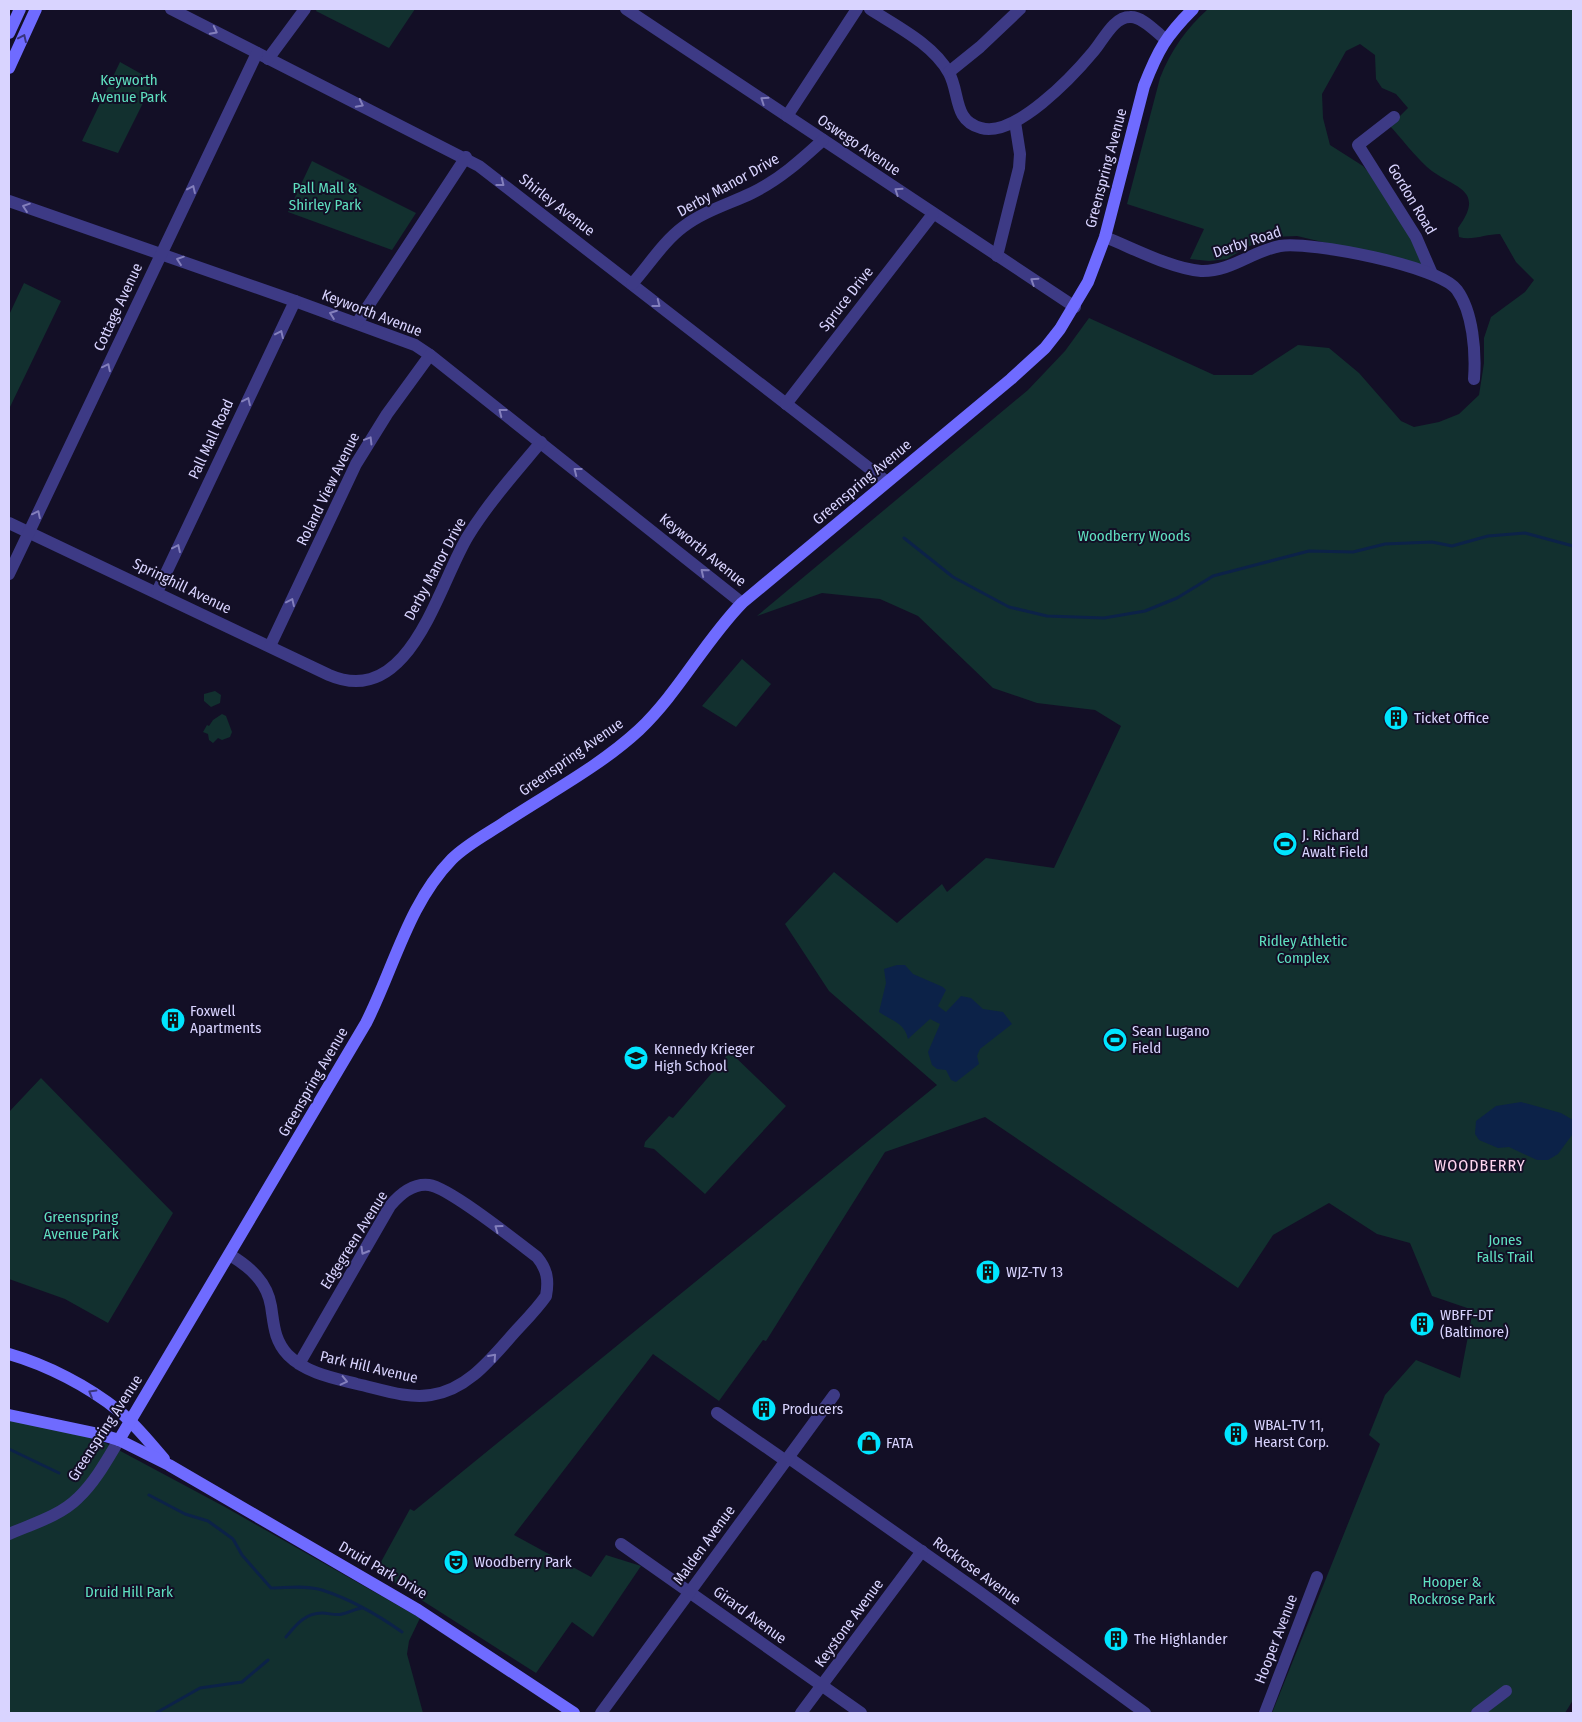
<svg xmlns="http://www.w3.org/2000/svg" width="1582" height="1722" font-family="'Fira Sans Condensed',sans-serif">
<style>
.green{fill:#12302f}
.water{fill:#0c2248}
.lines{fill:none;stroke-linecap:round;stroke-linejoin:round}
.stream{stroke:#0c2248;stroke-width:3}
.street{stroke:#3d3a85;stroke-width:12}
.secondary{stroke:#6f6bff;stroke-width:12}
.oneway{stroke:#837fbc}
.oneway2{stroke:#38347d}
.labels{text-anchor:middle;stroke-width:4;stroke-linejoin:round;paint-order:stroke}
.park-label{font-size:15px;fill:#5fe0c0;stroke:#130f26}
.street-label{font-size:15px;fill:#d9d4ff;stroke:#130f26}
.poi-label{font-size:15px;fill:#d9d4ff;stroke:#130f26;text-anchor:start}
.neighbourhood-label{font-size:16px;letter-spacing:1px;fill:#ffd6f0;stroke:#130f26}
</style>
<rect width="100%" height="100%" fill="#130f26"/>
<!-- green -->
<g class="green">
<path d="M317,9h98l-26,39 -73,-37z"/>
<path d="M1208,9h365v1691l-8,13h-293l108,-269 -11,-9 16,-40 31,-35 44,18 13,-68 -41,-14 -22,-53 -33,-9 -48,-31 -56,32 -35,53 -253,-171 -100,35 -119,189 -3,-1 -44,61 -66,-47 -139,181 77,42 15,-22 35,11 -48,71 -21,-15 -36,51 -160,-102 34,-62 4,2 523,-426 -108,-94 -44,-67 49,-52 63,51 45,-39 5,8 39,-34 68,10 67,-142 -26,-16 -58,-7 -44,-15 -75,-72 -38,-17 -58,-6 -65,23 271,-226 37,-39 24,-33 125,57h38l46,-30 31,3 30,25 42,48 13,6 25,-5 20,-8 20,-19 5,-32v-25l7,-21 34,-25 9,-12 -18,-18 -16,-28c-14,0 -28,7 -41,3l-1,-9c30,-41 -8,-40 -31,-61 -13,-12 -25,-28 -37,-41l18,-18 -12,-14 -14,-6 -6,-9 -1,-24 -15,-11 -14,7 -24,43 1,24 7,27 33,21 16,18 45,75v7l-127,-30 -23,1 -27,10 -20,12 -18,2 -19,-2 14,-30 -77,-25 33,-126c11,-28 26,-49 48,-69z"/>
<path d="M120,62l34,19 -36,72 -36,-12z"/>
<path d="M312,161l104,52 -24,37 -104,-38z"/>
<path d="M24,283l37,18 -52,108v-94z"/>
<path d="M742,659l29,25 -35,43 -34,-21z"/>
<path d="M215,691l6,4 -1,8 -9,4 -7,-6v-7z"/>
<path d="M222,714l4,2 6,16 -2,5 -8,3 -4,-2 -5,5 -4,-3 -1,-6 -5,-2 4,-7 2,1 4,-6z"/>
<path d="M730,1052l56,54 -81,88 -51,-45 -10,-2 1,-5 24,-26 4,2z"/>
<path d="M41,1078l132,135 -65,110 -43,-24 -56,-20v-167z"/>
<path d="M9,1420l89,19 127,68 195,111 -11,23 -2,13 16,59h-414z"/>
</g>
<!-- water -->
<g class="water">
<path d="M897,965h8l8,9 30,13 3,3 -8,16 8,6 15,-16 10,2 12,11 20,3 9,12 -32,25 -3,7 2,8 -23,18 -5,-2 -5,-10 -9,-1 -5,-4 -4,-13 12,-28 -10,-5 -22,20c-3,-16 -16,-18 -29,-27l7,-29 -2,-14z"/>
<path d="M1521,1102l40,11 12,7 -1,15 -14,19 -10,6h-11l-28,-13 -11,1 -19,-8 -4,-6 1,-13 20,-15z"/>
</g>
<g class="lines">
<!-- stream -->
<g class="stream">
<path d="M904,538l49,39 56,30 38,9 57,2 41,-7 32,-13 36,-22 96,-25 44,1 32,-8 47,-2 20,4 36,-10 37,-3 48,13"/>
<path d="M9,1449l50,24"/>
<path d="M149,1495l36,19 23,7 25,18 9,16 29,33c16,0 35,-3 51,2 28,9 56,25 80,42"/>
<path d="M286,1637c10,-12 19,-24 36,-24 7,0 14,3 20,1 7,-1 12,-5 20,-6"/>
<path d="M156,1713l44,-25 42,-6 26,-22"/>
</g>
<!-- street -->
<g class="street">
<path d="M171,9l308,157 408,316"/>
<path d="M626,9l449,298"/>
<path d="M870,9c26,17 63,35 79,64 11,20 4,48 32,55 34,10 92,-52 112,-76 10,-11 20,-35 37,-35 12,-1 26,15 35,22"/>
<path d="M268,59l37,-50"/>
<path d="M949,72l31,-25 40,-38"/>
<path d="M787,116l70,-107"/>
<path d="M1394,117l-36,28 58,92 16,37"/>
<path d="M9,201l286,100 120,44 15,10 312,248"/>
<path d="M1105,237c28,11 67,32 96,34 30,1 51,-20 79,-25 30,-5 160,20 177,44 16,22 19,62 17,89"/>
<path d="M997,256l22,-88 1,-14 -5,-32"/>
<path d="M632,284c17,-19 31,-42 51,-57 21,-16 46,-23 69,-34 27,-13 49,-33 71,-53"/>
<path d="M357,323l109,-166"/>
<path d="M786,404l147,-190"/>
<path d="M9,523l320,152c81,35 109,-90 139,-139 21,-34 48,-64 73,-94"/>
<path d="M9,574l248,-521"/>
<path d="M157,592l138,-291"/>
<path d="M270,646l86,-182 31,-50 43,-59"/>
<path d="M230,1255c20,12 37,27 41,51 3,19 3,34 17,49 18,18 45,23 69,29 23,5 50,15 74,11 36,-5 60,-36 83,-62 11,-12 23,-24 32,-37 3,-16 1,-27 -9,-39 -21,-16 -87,-69 -108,-72 -16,-2 -29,9 -39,21l-91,158"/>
<path d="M717,1413l69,48"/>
<path d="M789,1458l189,133 167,122"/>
<path d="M9,1534c23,-10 51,-18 69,-36 17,-16 29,-38 41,-58"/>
<path d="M621,1544l240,169"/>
<path d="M601,1713l233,-318"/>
<path d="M801,1713l121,-162"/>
<path d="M1265,1713l52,-136"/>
<path d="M1477,1713l29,-22"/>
</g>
<!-- secondary -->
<g class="secondary">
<path d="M9,33l11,-24"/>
<path d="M9,68l27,-59"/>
<path d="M9,1354c38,11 79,32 110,57 17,14 31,32 45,48"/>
<path d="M9,1415l90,19 20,6 50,25 249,145 156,103"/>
<path d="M119,1440l247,-417c28,-55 42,-119 86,-164 14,-14 33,-24 50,-35 45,-30 97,-57 137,-94 40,-38 65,-88 103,-127l269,-224 34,-31 15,-19 28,-47 17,-45 39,-151c14,-36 22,-50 49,-77"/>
</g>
</g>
<!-- one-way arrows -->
<defs><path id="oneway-chevron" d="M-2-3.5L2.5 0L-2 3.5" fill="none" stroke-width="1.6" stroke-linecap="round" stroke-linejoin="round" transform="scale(1.25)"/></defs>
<g class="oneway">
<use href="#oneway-chevron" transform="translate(214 31) rotate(27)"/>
<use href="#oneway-chevron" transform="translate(764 100) rotate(-146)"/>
<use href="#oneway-chevron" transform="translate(360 104) rotate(27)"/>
<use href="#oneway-chevron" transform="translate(501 183) rotate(38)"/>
<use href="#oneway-chevron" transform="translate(192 189) rotate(-65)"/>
<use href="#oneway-chevron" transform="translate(898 191) rotate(-146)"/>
<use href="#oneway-chevron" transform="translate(26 207) rotate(-161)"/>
<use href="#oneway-chevron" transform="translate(180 260) rotate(-161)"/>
<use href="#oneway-chevron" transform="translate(1034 281) rotate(-147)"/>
<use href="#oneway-chevron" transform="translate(657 304) rotate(38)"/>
<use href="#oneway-chevron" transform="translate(333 314) rotate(-160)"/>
<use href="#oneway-chevron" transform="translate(280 334) rotate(-65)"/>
<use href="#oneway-chevron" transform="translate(107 367) rotate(-64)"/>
<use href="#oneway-chevron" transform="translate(247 401) rotate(-65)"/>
<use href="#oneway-chevron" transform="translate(502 412) rotate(-142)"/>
<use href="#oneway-chevron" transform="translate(369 440) rotate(-59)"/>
<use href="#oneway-chevron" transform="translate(577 471) rotate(-142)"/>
<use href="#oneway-chevron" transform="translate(37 514) rotate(-64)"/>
<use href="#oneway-chevron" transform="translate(177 548) rotate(-65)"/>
<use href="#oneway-chevron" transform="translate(704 572) rotate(-141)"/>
<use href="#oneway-chevron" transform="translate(291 602) rotate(-65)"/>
<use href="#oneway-chevron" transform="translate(498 1228) rotate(-144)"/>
<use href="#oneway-chevron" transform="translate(364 1251) rotate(120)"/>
<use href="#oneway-chevron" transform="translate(493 1357) rotate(-48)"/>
<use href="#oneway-chevron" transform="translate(344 1381) rotate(13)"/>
</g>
<g class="oneway2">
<use href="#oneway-chevron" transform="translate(23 38) rotate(-65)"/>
<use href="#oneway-chevron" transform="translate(92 1393) rotate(-149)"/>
</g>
<!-- icons -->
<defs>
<symbol id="building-disc" viewBox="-11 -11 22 22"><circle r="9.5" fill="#00e5ff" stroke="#130f26"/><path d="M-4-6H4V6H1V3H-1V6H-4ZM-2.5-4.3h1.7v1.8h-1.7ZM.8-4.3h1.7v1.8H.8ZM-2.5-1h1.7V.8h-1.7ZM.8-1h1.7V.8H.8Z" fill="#111"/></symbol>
<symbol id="stadium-disc" viewBox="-11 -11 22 22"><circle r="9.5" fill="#00e5ff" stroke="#130f26"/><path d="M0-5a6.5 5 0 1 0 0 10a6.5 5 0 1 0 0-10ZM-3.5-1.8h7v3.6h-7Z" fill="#111"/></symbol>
<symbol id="school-disc" viewBox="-11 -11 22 22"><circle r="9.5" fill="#00e5ff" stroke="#130f26"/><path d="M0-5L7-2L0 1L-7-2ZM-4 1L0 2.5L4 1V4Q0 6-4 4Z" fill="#111"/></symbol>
<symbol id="shop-disc" viewBox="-11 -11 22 22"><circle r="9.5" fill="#00e5ff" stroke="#130f26"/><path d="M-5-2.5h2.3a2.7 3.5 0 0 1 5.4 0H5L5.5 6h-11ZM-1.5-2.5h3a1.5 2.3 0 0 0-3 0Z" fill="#111"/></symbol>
<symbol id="theatre-disc" viewBox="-11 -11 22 22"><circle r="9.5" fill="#00e5ff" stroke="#130f26"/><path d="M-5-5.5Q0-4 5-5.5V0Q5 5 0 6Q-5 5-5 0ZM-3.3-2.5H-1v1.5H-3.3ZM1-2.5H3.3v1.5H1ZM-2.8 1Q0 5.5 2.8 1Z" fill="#111"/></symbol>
</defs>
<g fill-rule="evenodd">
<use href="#building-disc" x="1382" y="704" width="28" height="28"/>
<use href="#stadium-disc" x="1271" y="830" width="28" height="28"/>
<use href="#building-disc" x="159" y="1006" width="28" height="28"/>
<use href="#stadium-disc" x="1101" y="1026" width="28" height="28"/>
<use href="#school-disc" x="622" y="1044" width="28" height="28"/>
<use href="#building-disc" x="974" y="1258" width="28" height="28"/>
<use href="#building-disc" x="1408" y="1310" width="28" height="28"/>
<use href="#building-disc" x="750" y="1395" width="28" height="28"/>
<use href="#building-disc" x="1222" y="1420" width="28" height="28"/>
<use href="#shop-disc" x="855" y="1429" width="28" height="28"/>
<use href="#theatre-disc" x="442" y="1548" width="28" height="28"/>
<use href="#building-disc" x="1102" y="1625" width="28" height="28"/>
</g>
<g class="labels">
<!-- park labels -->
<g class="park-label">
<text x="129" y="85">Keyworth<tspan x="129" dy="17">Avenue Park</tspan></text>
<text x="325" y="193">Pall Mall &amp;<tspan x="325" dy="17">Shirley Park</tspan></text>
<text x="1134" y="541">Woodberry Woods</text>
<text x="1303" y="946">Ridley Athletic<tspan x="1303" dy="17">Complex</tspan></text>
<text x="81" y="1222">Greenspring<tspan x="81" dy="17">Avenue Park</tspan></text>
<text x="1505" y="1245">Jones<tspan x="1505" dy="17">Falls Trail</tspan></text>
<text x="1452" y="1587">Hooper &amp;<tspan x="1452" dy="17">Rockrose Park</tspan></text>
<text x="129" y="1597">Druid Hill Park</text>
</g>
<!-- street labels -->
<g class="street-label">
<text transform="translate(859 145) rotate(34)" y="5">Oswego Avenue</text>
<text transform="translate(1106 168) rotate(-75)" y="5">Greenspring Avenue</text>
<text transform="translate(728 185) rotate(-29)" y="5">Derby Manor Drive</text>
<text transform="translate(1412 199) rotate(59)" y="5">Gordon Road</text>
<text transform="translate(557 205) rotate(38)" y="5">Shirley Avenue</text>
<text transform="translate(1247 242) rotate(-18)" y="5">Derby Road</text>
<text transform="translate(846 299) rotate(-52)" y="5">Spruce Drive</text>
<text transform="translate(118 307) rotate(-65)" y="5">Cottage Avenue</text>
<text transform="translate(372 313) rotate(21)" y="5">Keyworth Avenue</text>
<text transform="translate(211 439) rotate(-65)" y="5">Pall Mall Road</text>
<text transform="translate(862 482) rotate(-40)" y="5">Greenspring Avenue</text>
<text transform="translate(328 489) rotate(-64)" y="5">Roland View Avenue</text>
<text transform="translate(703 550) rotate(39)" y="5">Keyworth Avenue</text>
<text transform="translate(435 569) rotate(-62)" y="5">Derby Manor Drive</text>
<text transform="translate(182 586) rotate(26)" y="5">Springhill Avenue</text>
<text transform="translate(571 757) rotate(-35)" y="5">Greenspring Avenue</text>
<text transform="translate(313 1082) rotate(-60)" y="5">Greenspring Avenue</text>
<text transform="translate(354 1240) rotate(-58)" y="5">Edgegreen Avenue</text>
<text transform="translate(369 1367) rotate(13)" y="5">Park Hill Avenue</text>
<text transform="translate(105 1428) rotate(-57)" y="5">Greenspring Avenue</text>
<text transform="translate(704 1545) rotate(-54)" y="5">Malden Avenue</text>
<text transform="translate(383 1570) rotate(30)" y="5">Druid Park Drive</text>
<text transform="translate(977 1571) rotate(36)" y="5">Rockrose Avenue</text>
<text transform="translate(750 1615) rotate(36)" y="5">Girard Avenue</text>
<text transform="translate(849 1623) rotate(-54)" y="5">Keystone Avenue</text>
<text transform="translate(1276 1639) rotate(-69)" y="5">Hooper Avenue</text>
</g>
<!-- poi labels -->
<g class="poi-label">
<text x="1414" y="723">Ticket Office</text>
<text x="1302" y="840">J. Richard<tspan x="1302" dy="17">Awalt Field</tspan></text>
<text x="190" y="1016">Foxwell<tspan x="190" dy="17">Apartments</tspan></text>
<text x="1132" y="1036">Sean Lugano<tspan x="1132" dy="17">Field</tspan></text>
<text x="654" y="1054">Kennedy Krieger<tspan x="654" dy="17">High School</tspan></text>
<text x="1006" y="1277">WJZ-TV 13</text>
<text x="1440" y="1320">WBFF-DT<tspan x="1440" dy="17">(Baltimore)</tspan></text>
<text x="782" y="1414">Producers</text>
<text x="1254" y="1430">WBAL-TV 11,<tspan x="1254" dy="17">Hearst Corp.</tspan></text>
<text x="886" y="1448">FATA</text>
<text x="474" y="1567">Woodberry Park</text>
<text x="1134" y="1644">The Highlander</text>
</g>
<!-- neighbourhood labels -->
<g class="neighbourhood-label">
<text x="1480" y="1171">WOODBERRY</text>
</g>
</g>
<!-- border -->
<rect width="1582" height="1722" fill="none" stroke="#d9d4ff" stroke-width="20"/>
</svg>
